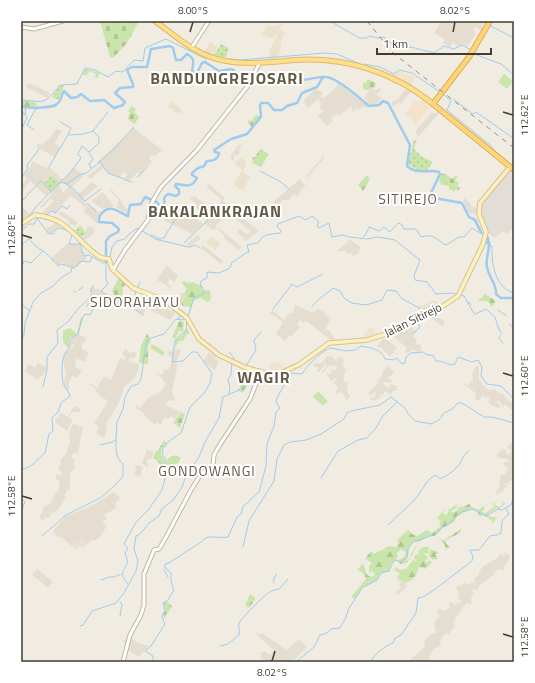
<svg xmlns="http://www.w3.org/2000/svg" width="535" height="683" font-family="'Titillium Web',sans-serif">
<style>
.residential{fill:#e5ded0;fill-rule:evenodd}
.commercial{fill:#f3e3cc}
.industrial{fill:#e2ded7}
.education{fill:#eae2cc}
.green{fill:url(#green-dots)}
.forest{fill:url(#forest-firs)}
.cemetery{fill:url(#cemetery-stones)}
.pitch{fill:#cae5ab}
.water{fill:url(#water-ripples)}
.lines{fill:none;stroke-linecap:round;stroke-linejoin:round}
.stream{stroke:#9eccee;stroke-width:1}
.river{stroke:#9eccee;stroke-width:2.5}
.tertiary-casing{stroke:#bfb7a8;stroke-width:5}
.secondary-casing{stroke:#d3c394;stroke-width:5.5}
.primary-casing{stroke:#e0bb61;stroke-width:6}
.trunk-casing{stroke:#d99e33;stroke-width:6}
.tertiary{stroke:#fff;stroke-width:3}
.secondary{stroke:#fdefbf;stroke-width:3.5}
.primary{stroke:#fcdf90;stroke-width:4}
.trunk{stroke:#fcd47a;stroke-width:4.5}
.rail{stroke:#929292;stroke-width:1;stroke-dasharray:5 5;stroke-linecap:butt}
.ticks{fill:none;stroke:#423c33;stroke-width:1.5}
.labels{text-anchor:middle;stroke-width:4;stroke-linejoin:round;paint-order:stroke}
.street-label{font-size:12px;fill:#423c33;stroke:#fff}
.quarter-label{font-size:14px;letter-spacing:1px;fill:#645a4a;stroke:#fff}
.district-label{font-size:16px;font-weight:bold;letter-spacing:1px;fill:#645a4a;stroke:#fff}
.neatline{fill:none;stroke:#423c33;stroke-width:1.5}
.ticks-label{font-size:10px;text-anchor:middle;fill:#423c33}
</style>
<defs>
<pattern id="green-dots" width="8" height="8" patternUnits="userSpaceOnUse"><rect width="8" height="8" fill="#cae5ab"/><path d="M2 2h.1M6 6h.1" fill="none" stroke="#afc594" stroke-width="1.8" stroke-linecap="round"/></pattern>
<pattern id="forest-firs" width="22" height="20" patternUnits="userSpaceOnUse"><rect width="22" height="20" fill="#cae5ab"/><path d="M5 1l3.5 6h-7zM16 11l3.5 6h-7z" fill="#afc594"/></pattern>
<pattern id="cemetery-stones" width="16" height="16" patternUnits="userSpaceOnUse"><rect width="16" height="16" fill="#cae5ab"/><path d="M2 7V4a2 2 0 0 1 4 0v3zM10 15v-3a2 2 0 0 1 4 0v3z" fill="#afc594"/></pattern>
<pattern id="water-ripples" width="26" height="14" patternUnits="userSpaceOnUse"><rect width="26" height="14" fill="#9eccee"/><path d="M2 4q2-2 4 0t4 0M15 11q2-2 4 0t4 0" fill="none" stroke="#82a7c1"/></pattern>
</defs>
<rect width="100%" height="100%" fill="#f1ece2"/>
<!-- residential -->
<g class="residential">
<path d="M439,21h43l2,1 -3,5 3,2 -1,2 -8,-4 -2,3 3,3 -9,14 -4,-3 -5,3 -5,-5 -3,5 -7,-4 1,-4 -10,-6 6,-10z"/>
<path d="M29,83l19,9 2,1 -1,2 -2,3 -21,-11z"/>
<path d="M338,83l28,22 2,-3 -4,-4 7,-10 4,2 6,-2v2l-5,5 6,3 -7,6h-6l-2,4 -4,-1 -4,3 -2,-2 -4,4 -2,-6 -12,10 -2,-2 -6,4 2,3 -6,5 -9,-10 6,-5 -5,-4 3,-3 -3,-2 1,-1 -2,-2 -10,9 -2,-2 -2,-6 11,-11 7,3 1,2 -3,2 4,2 11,-9z"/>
<path d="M411,88l2,1 -12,15 -2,-2 -6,5 -2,-3 1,-2 5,-2 9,-11 3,2z"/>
<path d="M440,110l1,1 -23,26 -3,-5 17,-20 2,2z"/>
<path d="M134,128l28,22 -7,6 -4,-1 -2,3 3,4 -6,8 -6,4 -2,-2 -9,9 -5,-2 3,-4 -3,-3 -6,6 -9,-5 -5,-5 -14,11 -2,-3 14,-12 -4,-2z"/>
<path d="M56,129l6,2 -8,13 7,3 -6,10 -19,-10 3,-4 4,2 3,-5 2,1z"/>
<path d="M239,144l3,2 -4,4 2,2 -2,4 -3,-2 -2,7 -3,-4z"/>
<path d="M324,156l1,1 -18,21 -1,-2z"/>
<path d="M32,161l15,7 2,-1 14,13 11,-13 9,9 -12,12 7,6 14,-12 6,4 -16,13 5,5 -2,3 -11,-9 -4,-2 -15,17 -4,-3 -5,6 -3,-4 11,-11 -3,-2 -7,7 -5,2 13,-14 -2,-2 -4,4 -16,-15 -7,9 -2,-1v-4l6,-7 -3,-2 7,-11zM52,175l7,7 3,-1 7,5 -6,7 -4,-9 -8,7 -7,-7z"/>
<path d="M300,179l7,9 -3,-2 -7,11 -3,-3 -5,6h-6l-6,6 -4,-4z"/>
<path d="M209,184l16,14 -2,3 13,10 -3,3 -13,-11 1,-5 -15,-11z"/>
<path d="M112,190l10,11 -1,1 7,8v4l-12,-7 3,-2 -2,-3 2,-2 -9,-9z"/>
<path d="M103,192l11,14 -12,3 -11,-8z"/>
<path d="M194,196l19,14 9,10 -7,6 2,2 -1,2 -2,-2 -2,2 -8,-7 5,-6 -13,-9 1,-3 -7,-6z"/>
<path d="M87,204l13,9 -3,7 2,2 -1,2 -14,-12z"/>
<path d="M21,208l10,6 -10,9z"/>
<path d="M62,211l16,12 -3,3 -3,-2 -5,2 3,-4 -12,-8z"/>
<path d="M177,211l12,7 2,-3 12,9 -11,10 -29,-14z"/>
<path d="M237,216l4,4 2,-2 16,13 -13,10 -9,-9 3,-3 6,5 5,-3 -17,-13z"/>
<path d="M57,222l3,4 -10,8 -4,-5z"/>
<path d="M219,228l23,19 -3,3 -15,-12 1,-2 -7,-7z"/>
<path d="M198,235l3,4 -11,7 -4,-2z"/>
<path d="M349,239l12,8 -3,7 -5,2 -1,-3 -5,1 -2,-4 -6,2 -1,-2 8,-6z"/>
<path d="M67,244h14l-1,4 7,10 -3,2 2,1h-4l-4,5 -5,2 -11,-5 -5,3 -6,-8z"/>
<path d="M203,245l20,16 -2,3 -20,-16z"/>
<path d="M166,266h2l10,10 -4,6 -4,-3 -3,4 4,3 -1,2 -13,-8z"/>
<path d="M93,286l2,3h5v3l12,6 -1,3 -9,4 -6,-2 -5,2v5l-6,-4 8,-13 -3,-3z"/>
<path d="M181,293h3l1,5 -5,7 -4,-4z"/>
<path d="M152,300l13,5 6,6 2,-2 2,5 -5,6 -24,-12 3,-7 2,1z"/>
<path d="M295,305l19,8 3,-4 6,2 7,9 -5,9 4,1 7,11h-4l-26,-20 -2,2 -4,-3 -3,5 3,2 -9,10 -2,-1 -4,5 -9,-7 7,-12 -13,-9 2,-3 12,10 6,-8 3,2z"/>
<path d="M407,324l9,7 -4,4 5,5 -1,2 1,3 4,-1v6l-2,2 -6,-2 -6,3 -2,-2 2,-3 -13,-11 2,-2 -3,-2z"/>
<path d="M79,334l8,5 -5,5v5l7,4 -5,9 -8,-4 -1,9 7,3 -5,8 -5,-2 -3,6v8h-3l-2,-8 2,-8 -3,-14 3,-8 8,-6 -2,-2v-6z"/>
<path d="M384,337l13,11 -7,8 -4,-3 -4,-5 -5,-2z"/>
<path d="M125,349l6,4 2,-2 4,3 -3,5 -5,-1v4l10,2 -1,7 -3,7 -11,9 -5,16 -13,21 1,6 -3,8 -8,-5 3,-6 -5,-3 14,-23 -8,-5 -5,-5 1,-2 -6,-5 1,-1 6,5 7,-12 7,4 9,-22 4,2 2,-3 -4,-3z"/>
<path d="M167,349l7,3v-3l7,1 -4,10 -3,2 3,1v5l-5,24 3,6 -2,3 -3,-1 -5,4 15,8 -5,7 -4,-3 -3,3 -3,-2 -4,8 -4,-3 -2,3 -11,-10 1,-1 -10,-7 1,-2 4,3 9,-11 13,-6 4,-8 -4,-3 1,-2 -8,-5 7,1 3,-5 4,1 5,-17 -2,5 -5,-3 2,-4z"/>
<path d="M209,352l3,2 2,-2 -1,2 3,3 -1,2 4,3 -4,8 -12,-9z"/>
<path d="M332,356l4,5 2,-4 4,1 2,3 -2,3 4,7 -3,5 1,3h-2l3,2v3l2,-3h1l-1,9 1,4 3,1 -4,6 -5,-9 -7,2 3,-7 -5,-4 4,-4 -1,-1 -5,3 -4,-6v-2l5,1 -3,-7 2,3 3,-1 1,1 3,-3 -9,-2 -6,8 -2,-1 6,-6 -1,-3 -7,9 -3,-1 3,-3 -6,-2 2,-3h7l4,-6z"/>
<path d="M38,363l8,4 -1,5 -7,8 -14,-9 5,-7 6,4z"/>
<path d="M389,366l5,7 -6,6 5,1 -3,3 -6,-1 -1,2 5,4 3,-4 6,2 -1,5 -3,-1 -2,5 -6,-4 -4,6 -1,-6v7l-8,3 -3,-3 2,-1 2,2 2,-3 1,-5 -6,5 -2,-3 11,-10 -3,-1 6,-6v-2h2l-2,-2z"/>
<path d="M476,366h3v13l4,6 6,5 6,-1 3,4 1,-2 2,3h3l2,4 8,6 -1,14 -2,-3 2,-4 -1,-1 -7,-5 -5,4 3,-4 -5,-5 -1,3 4,1 -2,4 -6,-2 -3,-2 -2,-3 2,-3 -2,-2 -2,2 -3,-2 -5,5 -3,-2 1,-6 -13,-9 1,-1 4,3 3,-4 2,1 -1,-9z"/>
<path d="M74,406l7,3 -1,3h-8l-3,6 4,2 -6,11 -9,-6 -3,-4 6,-8 7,4z"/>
<path d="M75,424l8,3 -5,26 -6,1 -1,4 5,1 -3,3 2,5 -5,7v17l-3,-1 -1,4h-3l3,2 -7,13 -7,5 -3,-1 2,2 -3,3 -3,-1 -2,4 -4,-4 4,-5v-4l9,-6 -1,-1 7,-11 2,-9 -5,-2 2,-5 4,1 1,-3 -4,-2 3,-7 -1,-2 7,-9 3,-11 -1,-9 3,-7z"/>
<path d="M511,443l3,2v34l-1,2h-4l-1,4 -4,-3 3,6 -2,-1 -3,6 -3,-1 -1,3 -3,-1 5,-10 -1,-2 2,-5 -1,-1 1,-2 4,1 3,-6 -5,-5 2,-3 3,2 1,-3 -6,-2 -3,1v-3l-3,3v-5l6,-6 4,3 -1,2 3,2 2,-4 -4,-4z"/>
<path d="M147,450l7,2 -2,6 -3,2 -2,-1 -1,3 3,2 -2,3 -5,-4z"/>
<path d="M136,465l7,2 -3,10 -7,-3 4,-4 -2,-1z"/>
<path d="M114,492l6,6 -5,6 2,2 -4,4 -9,5 3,4 -5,3 5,4 -8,12 -6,3 -2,-1 -4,5 -5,-5 -10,6 -11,-9 -2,1 -6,-7 13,-15 27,-11z"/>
<path d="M505,552l5,4 -1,4 -5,6 1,3 -3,2 -2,-2 -4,2 -3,2 2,2 -4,1 -11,9 -3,6 -4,-2 -1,2 2,2 -3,5 1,5 -2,2 -3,-2 -9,11 1,2 -4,1 1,2 -3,4 2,4 -3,2 -3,5h-5l-4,7 1,4 -7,4 -5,8 2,5h-23l17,-16 -1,-4 2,-3 7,-6h3l-2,-10 6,-7 -4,-4 4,-3 4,2 3,-1 3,-3 -1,-3 2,-2 4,3 3,-3 2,1 2,-1 -4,-5 1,-6 -3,-2 2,-4 3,1 3,-3 4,2 4,-3 3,2 -1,-6 6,-3 -2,-1 5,-8 16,-9 1,-4 4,3z"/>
<path d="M38,569l15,13 -5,6 -16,-13z"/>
<path d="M403,580l4,6 -9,9 -3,-2 6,-6 -2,-2z"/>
<path d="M257,633l3,2 2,-2 25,17 12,-11 8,8 -14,14 1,1h-27l-7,-4 2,-3 -2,-1 4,-3 6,4 4,-5 -18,-16z"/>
<path d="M131,637l5,5 12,4 -9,11 -13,-8 1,-6 -4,-1 1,-2z"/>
</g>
<!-- commercial -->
<g class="commercial">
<path d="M398,71l17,6 -4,9 -17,-8 -1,-4z"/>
<path d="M424,98l3,3 -1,2 4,4 -15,19 -3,-6 -8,-6 12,-14 4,3z"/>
<path d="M371,327l9,9 -13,3 -4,-5z"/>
<path d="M274,362l1,2 4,-2 7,7 -10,6 -7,-5 2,-7z"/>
</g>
<!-- industrial -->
<g class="industrial">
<path d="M510,169l4,3v59l-2,-2 -5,5 -4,-3 -8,7 -7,-5 -4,-7 -4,-12 1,-10z"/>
<path d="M465,198l8,9 5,1 1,8 -11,-4 -5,-12z"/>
<path d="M90,226l5,4 -3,5 -9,6 -2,-2 6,-5 -1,-5z"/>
<path d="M149,296l2,1 -8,18 -7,-4 3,-6 -1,-1 4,-5 4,2z"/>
<path d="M432,312l13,10 -3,4 -16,-12z"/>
</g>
<!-- education -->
<g class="education">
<path d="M282,23l1,1 -10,15 -11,-5 4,-8h10z"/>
<path d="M279,29l6,4 -5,10 2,1 -4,14 -7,2 -2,-7z"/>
<path d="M210,42l7,4 -2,7 -2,-1 -2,3 -7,-3z"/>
<path d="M171,102l7,4 5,7 -1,1 -3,-2 -4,1 -3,-5 -1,1 -4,-2z"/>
<path d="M241,158l6,4 -4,10 7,4 -7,15 -10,-6 9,-15 -8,-8z"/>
<path d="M212,237l9,6 -6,7 -9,-8z"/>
<path d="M434,300l5,3 2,3 -20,8 -1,-5 -2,-2z"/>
<path d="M82,539l5,5 -4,5 -3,-3 -4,4 -4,-4z"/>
</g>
<!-- green -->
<g class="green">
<path d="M221,44l8,4 -3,9 -10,1 1,-2 -3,-1z"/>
<path d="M60,85l4,1 -6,14 -6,-3z"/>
<path d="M414,140h3l-3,9 8,8 11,5 -6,8h-9l-10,-6z"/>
<path d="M260,149l9,5 -8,13 -8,-4 -1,-6 2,1z"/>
<path d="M52,175l7,7 -8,9 -7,-7z"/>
<path d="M80,225l7,9 -7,3 -6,-5z"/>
</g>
<!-- forest -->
<g class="forest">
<path d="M21,100l14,2 2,4 -10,1 -6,-2z"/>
<path d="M184,281l4,2 5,-1 8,4 2,5 7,-1 1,9 -3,3 -7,-4 -7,2 -6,18 2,-11 -7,-1 -2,-2 4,-6 -1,-5 3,-4 -5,-6z"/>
<path d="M81,317l2,1 -5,17 -8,2 -1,9 -2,1 -4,-5v-11l7,-3 7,6z"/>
<path d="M188,329l2,4 -4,2 -3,6h-4l-4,7v-7z"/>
<path d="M147,334l4,6 -3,6v18l-9,-1 2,-18z"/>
<path d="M152,344l13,8 -2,4 -13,-8z"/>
<path d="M164,440l3,3 -6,7v5l4,6 -1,6 -11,-9 3,-7 1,1z"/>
<path d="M176,455l5,3 -3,5 -5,2v2h-8l3,-9z"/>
<path d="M496,501l-1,4 5,2 4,-5 2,1 -7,6 -2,-1 -9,6 1,2 8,2 -6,6 1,-5 -3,1v-2l-6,-3 -3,1 -5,-7 -1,2 -3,-2 -14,7 -3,6 -11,6 -8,8h-6l-10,6h-6l-5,6 1,5 -5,8 5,-2 7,-14 1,1 -10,17 -6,1 -4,-3 7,-4 2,-5 -5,-3 -4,4 1,4 -6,6 -3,8 -8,2 -4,7 -15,8 -7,11 -4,-2 15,-18 -3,-6 -6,-3 6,-7 4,12 4,2 4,-2 -2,-3 -2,-1 -2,3v-8l3,-3 -7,-4 6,-8 3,3 15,-8 7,1 3,-4 -1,-2 -2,1 1,-2 11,-10 4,4 5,2 10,-6 5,3 9,-7 -2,-2 2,-3 -4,-3 8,-9 -2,5 3,1 3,-4 -2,-2h3l9,-7 -4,5 5,-1 -9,5 3,2 7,-7 3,1 6,-4 1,4 8,3 4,-4 2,2 -3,4 4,1 9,-7 -6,-4 5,2z"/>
<path d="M462,528l-2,5 -14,7 -1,2 5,5 -4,3 -2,-7h-3l1,-2 -5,-4 7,3z"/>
<path d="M423,547h6l-1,7 -2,-1 -3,1 4,2 1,2 -3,3 2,3 1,-4 4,2 -7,7 -6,-2c-4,9 -3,11 -13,16l-3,-3 -1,2 -5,-4 3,-5 -6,-3 2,-3 4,3 6,-1 7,-9 4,2 -3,-4 2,-4 3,1 -1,-4z"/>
<path d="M430,549l8,3v2h-3l3,5 -5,1 -4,-4z"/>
</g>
<!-- cemetery -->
<g class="cemetery">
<path d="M100,21h39l-12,22 -14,15 -3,-1z"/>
<path d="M86,69l14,4 -3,6 -2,-2 1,-3 -6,-3 -4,5 -4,-2z"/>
<path d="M367,79l9,4 -1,4 -7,3 -5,-1v-7l3,1z"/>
<path d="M131,106l5,3 -2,3 5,5 -4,7 -8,-5 3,-6 -2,-2z"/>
<path d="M256,115l4,2 -8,10 -5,-5 2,-2 2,1z"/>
<path d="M441,173l6,2 5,4 4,-4 2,1 -3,4 4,3 -2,3 3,2 -2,3 -3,-2v3l-6,-3v-3l-8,-1v-2l-2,-1z"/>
<path d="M367,175l3,4 -7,12 -5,-6z"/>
<path d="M119,277l8,6 -5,5 1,4 -4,10 -7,-11z"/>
<path d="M485,294l11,7 -4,6 -5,-6h-9z"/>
<path d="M179,321l5,1 -1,10 -4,-1 -4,8 -3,-1z"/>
<path d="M249,378l3,1 -10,14 -4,-3z"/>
<path d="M181,412l4,2 -5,14 -7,-5z"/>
<path d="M250,594l6,4 -7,10 -4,-3z"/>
<path d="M166,601l6,5 -7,12 -2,-3 3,-5 -3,-7z"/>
</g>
<!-- pitch -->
<g class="pitch">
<path d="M504,74l9,7 -6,8 -9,-7z"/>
<path d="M261,151l7,3 -8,11 -6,-4z"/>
<path d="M318,391l10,10 -5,5 -10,-9z"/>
</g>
<!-- water -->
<path class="water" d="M472,217l4,2 7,14 6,4 1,8 -4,-1 1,-5 -7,-6z"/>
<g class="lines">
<!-- stream -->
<g class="stream">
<path d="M330,21l29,17h7l4,-2 8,2 6,-1 8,7 7,1 4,4 8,-2 23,6 10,-7 10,3 8,-4 9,5"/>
<path d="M483,21l4,3"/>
<path d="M21,25l7,1"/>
<path d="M489,25l25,13"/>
<path d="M473,52l4,3 24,9 13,11"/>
<path d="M220,58l20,2 85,-7 12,1 23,10"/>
<path d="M364,64l16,3 14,7 5,-4 13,3 28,19"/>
<path d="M443,94l8,7 -4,9 42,34 6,7"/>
<path d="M453,99l20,15 3,-2 37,26"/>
<path d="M21,100c26,2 22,5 39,-15l17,-1 8,-16 10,2 13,7 8,-6 7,1 11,-12 9,1 2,-13 21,-9 40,20"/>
<path d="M21,113l5,1 -1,-6"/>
<path d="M60,122l11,6 -3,6"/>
<path d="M21,130l6,-12 -3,-5"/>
<path d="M34,130l-7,-5 8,-15 3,-2"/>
<path d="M61,147l7,-12 16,-1 9,-3"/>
<path d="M89,153l4,6 -4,5 2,4"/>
<path d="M99,162l14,-12 21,-23"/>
<path d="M49,167l11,-19"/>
<path d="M260,171l21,11 8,7"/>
<path d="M137,177l7,-6"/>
<path d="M21,179l7,-11 -1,-3 12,-16"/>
<path d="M125,180l7,2"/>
<path d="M64,183h4l13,-9h4l15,-12 8,11 16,6"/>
<path d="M38,184l3,-3 10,10"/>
<path d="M56,186l6,-4 12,7 11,12 16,-12"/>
<path d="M27,195l10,-10"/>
<path d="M21,202l6,-6"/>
<path d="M88,204l8,7"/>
<path d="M21,208l4,3"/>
<path d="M47,215l4,-4 5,2 6,-7 5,3 3,-4"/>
<path d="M29,217l6,-9 24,-25c8,-6 16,-16 22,-25l-3,-4 4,-8 7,6 10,-9v-6l-6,-6 15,-19"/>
<path d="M177,217l1,-2"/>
<path d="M21,229l4,-1 3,-4h6l3,-6 11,15 5,1 2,-4 4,-2 8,2"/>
<path d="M72,235l-3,9h12v4l3,8 5,-1 14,8 3,-1v18l2,4 -7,7 11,7 -1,4"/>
<path d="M151,235l9,4 5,-2"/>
<path d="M165,236l11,-18"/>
<path d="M363,237l3,-3 3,-7 10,4 5,-4 6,5 8,-9 3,1 3,5h12l5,8c14,-4 15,3 25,8l13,-8h5l8,-9 8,5"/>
<path d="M184,243l22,-21 7,-11"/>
<path d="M21,245l8,-6c7,10 18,12 25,23"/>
<path d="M490,245l2,1c-1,17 3,42 22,47"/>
<path d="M189,247l6,-2 5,3"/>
<path d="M107,257h3l2,-10 5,-6 8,-2 4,-5 9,-6 17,11 33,8"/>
<path d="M56,263l2,2"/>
<path d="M58,266l4,-2 12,4 8,-7 8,1 2,-5"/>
<path d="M21,268l3,-7 7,2 12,-12"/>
<path d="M91,289l2,-3"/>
<path d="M137,289l3,-7"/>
<path d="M79,290l4,-3"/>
<path d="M74,291l2,1"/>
<path d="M468,302l3,2"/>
<path d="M21,304l9,7"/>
<path d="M130,306l4,-6 2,-9"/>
<path d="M312,307c8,-11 13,-11 21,-19l7,3 5,8 7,4 14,2 16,-5 5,-10 9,1 5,7 18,10 1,6"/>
<path d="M133,308l10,7"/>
<path d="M273,309l19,-25 5,3 26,-13"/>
<path d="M498,310l9,6"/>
<path d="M74,314c5,-8 14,-12 18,-21l-2,-4"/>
<path d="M188,316l6,-18 9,-4 1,-4 -4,-6 1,-3 6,-3v-6l12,1 11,-5 2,-6c7,-3 9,-7 17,-10l-2,-7 11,-2c6,-10 10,-8 22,-10l1,-2 -4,-5 1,-2 21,-8 7,4 6,-4 7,6 -2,4 2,2 10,-5 3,14 11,-2 6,2 18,2 11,-2 17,3 25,20 -6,16 1,4 12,2 9,12 17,-1 11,3 9,16 2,2 11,-5 9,8 3,10"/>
<path d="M178,319l2,-4"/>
<path d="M509,324l5,4"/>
<path d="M498,327l3,6"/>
<path d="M412,335l7,-7 1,-12"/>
<path d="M501,335l-2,3 4,5"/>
<path d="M21,340l3,-5 1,-12 8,-21 8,-9 12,-7 9,-9 9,-5 1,-4"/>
<path d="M229,352l5,6 -1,3"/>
<path d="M246,366l10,-16 -2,-10 7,-8"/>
<path d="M43,387l4,-17v-13l11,-14 -1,-13 12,-9 4,-6"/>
<path d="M229,394l1,-7 -2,-7 3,-6 1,-11"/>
<path d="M100,445l13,-3 3,-3 1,-17 6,-13 2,-12 6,-11 7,-2 3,-5 4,-29 3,-11 16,-5 12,-15 6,1 4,-2"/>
<path d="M21,469c10,1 17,-11 24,-16l4,-19 4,-3 -1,-13 6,-6 3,-9 9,-7c-1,-5 -6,-8 -7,-14 -2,-11 -2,-28 7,-35l1,-9 7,-4 4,-15 3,-5 5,1 6,-11c15,3 19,-7 36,4"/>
<path d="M321,478l17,-27 20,-11 9,-2 9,-10 6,-11 15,-15"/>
<path d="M514,486l-2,3 2,6"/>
<path d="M21,498l4,4 -4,9"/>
<path d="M388,525c9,-9 19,-17 28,-27 6,-7 11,-20 20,-23l4,4c6,-3 13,-7 17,-12 5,-5 5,-12 12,-16"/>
<path d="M42,536l24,-21 36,-18 14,-13 7,-8v-12c-8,-7 -7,-14 -7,-25"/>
<path d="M243,547l6,-26 25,-40 3,-22 7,-14 6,-3 16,-2 15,-6 23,-15 3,-6 4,-2 29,-6 11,-8 13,10 5,8 6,6 16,3 8,-4 5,-7 8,-4 6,-6h4l22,14h8l22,6"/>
<path d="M164,570l4,7"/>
<path d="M114,577l7,-3"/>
<path d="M101,580l8,-3h4"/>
<path d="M274,583l-1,-1 3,-8"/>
<path d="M128,584c-9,-10 -5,-12 0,-22l-3,-9 3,-5 -4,-4 12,-22 13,-13 13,-19 5,-19 -3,-2 2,-9 -3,-4 -1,-6 7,-9 12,-8 9,-26 15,-15 5,-9 2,-10 -15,-21h-5l-9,9 -11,1c3,-16 -1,-23 14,-31l1,-11"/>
<path d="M280,588l8,-9"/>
<path d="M120,616l2,-12 -2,-2"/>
<path d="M80,626l3,-1 9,-14 24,-8 8,-10 12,-22 2,-10 -4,-12 2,-13 4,-2 9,-11 10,-7 3,-7 12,-10 8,-12 4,-11 13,-19 6,-15 14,-24 4,-21 16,-7 9,-13"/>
<path d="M220,646l8,-2 11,-9c1,-4 -1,-9 0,-12 2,-4 26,-29 31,-31 2,-2 6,-2 9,-3"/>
<path d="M153,662v-6l-8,-5 6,-5 14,-22 -3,-8 3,-6 -2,-7 5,-3 6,-10 -3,-9v-8l-6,-5v-4l4,-1 32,-21c7,-9 17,-3 27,-5l9,-20 4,-3 2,-8c7,-4 10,-10 16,-14l7,-26 1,-22 7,-18 2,-14 4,-4 -4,-6 1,-4 14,-25 11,1c6,-9 17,-21 28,-26l17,3 8,-1 6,-4c10,2 20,3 24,13l9,1 3,-2 5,6 3,-1 1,-6 5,-4 12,-1 4,3h6l3,6c7,-1 13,6 19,3l3,-7 14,5 6,-2 4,7 -1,9 6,8 14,2 13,13"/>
<path d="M296,662l18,-15 6,-12 7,-2 4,-4 9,-1 6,-11 2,-7 14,-22 15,-8 4,-7 8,-2 4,-9 3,-2 4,2 7,-4 1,-9 5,-7 23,-8 7,-8 7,-3 11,-11 12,-3 13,7 12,-7 4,1 9,-5 3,-9"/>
<path d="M370,662c6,-9 13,-15 23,-19l2,-5 6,-3 15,-22 2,-15 5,-1 11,-7 38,-29 1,-4 -3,-7h9l11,-14 7,-1 4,-2 1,-12 7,-7 -3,-6"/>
</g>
<!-- river -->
<g class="river">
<path d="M21,106c6,3 32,2 36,-2 4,-2 4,-9 7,-13l7,7 6,-1 4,-3 9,7 14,-1 10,8 9,-3 2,-3 -10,-9 5,-5 13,-1v-3l-6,-14 5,-3h15l4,-18 19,-3 3,2 3,12h5l6,-6c9,5 6,9 5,17l3,2 3,-2 4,-8 3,-1 14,9 13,-2 11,9 7,-4 11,1 9,-2 17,12 5,-7c4,0 6,2 9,2 9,0 16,-4 25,-3 10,0 35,22 43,29l10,-1 4,-4 5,2 22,42 -3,21c9,9 20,3 32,6l1,2 -11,23 33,6 7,14 6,3"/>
<path d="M489,242c1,8 -4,17 -2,25 2,11 10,17 9,27l5,4h13"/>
<path d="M106,262v-21l4,-5 8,-4 1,-3 -7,-6 -13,-1c0,-4 0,-6 3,-9 9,-10 17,0 26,3l2,-11 11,-1 4,-7 12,5 4,6h3c2,-6 -3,-10 4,-14l8,2 3,-2v-4l-4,-4 1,-2c10,1 15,5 21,-6l-5,-3v-2l6,-5 6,-2 3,-5c6,0 11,-1 12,-8l-4,-1 -1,-2 17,-11 16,-5 14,-17 -1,-12 1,-2h7l6,7h8l5,-4 10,-3 5,-10 15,-6 6,-10"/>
</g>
<defs>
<g id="tertiary">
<path d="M21,27l13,2 29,-8"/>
<path d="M192,47l17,-26"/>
<path d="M113,270l12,-20 23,-30 3,-16 10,-17 36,-37 50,-63 13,-25"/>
<path d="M123,662l7,-27 11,-20 3,-10v-31l10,-24 5,-1 6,-10 26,-49 10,-16 12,-9 1,-10 5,-9 31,-47 11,-28"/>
</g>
<path id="secondary" d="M21,224l14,-9c35,3 41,27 65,42 3,2 6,1 9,2l3,10 21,19 33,13 21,17 12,21 20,16 25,12 31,9 25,-12 29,-21 38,-3 25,-8 24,-15 27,-11 15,-10 25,-52 3,-12 -7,-18 1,-11 30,-36"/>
<path id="primary" d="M155,21c18,13 39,32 62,38 25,7 53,3 78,1 51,-3 99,12 138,44"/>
<path id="trunk" d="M490,21l-21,36 -36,47 81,66"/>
</defs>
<!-- tertiary casing -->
<use href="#tertiary" class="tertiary-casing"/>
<!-- secondary casing -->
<use href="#secondary" class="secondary-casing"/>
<!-- primary casing -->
<use href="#primary" class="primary-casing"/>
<!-- trunk casing -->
<use href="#trunk" class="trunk-casing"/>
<!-- tertiary -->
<use href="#tertiary" class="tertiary"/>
<!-- secondary -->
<use href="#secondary" class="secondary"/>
<!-- primary -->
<use href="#primary" class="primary"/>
<!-- trunk -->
<use href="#trunk" class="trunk"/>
<!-- rail -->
<path class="rail" d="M367,21l26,32 121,95"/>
</g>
<!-- ticks -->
<path class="ticks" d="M190,32l3,-10M453,32l2,-10M503,112l10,3M22,235l10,3M503,373l10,3M22,496l10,3M503,634l10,3M272,661l3,-10"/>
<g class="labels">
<!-- street labels -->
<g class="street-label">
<text transform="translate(413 320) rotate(-26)" y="4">Jalan Sitirejo</text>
</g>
<!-- quarter labels -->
<g class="quarter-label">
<text x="408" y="204">SITIREJO</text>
<text x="135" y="307">SIDORAHAYU</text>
<text x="207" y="476">GONDOWANGI</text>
</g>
<!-- district labels -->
<g class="district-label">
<text x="227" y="84">BANDUNGREJOSARI</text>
<text x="215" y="217">BAKALANKRAJAN</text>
<text x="264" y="383">WAGIR</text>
</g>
</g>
<!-- border -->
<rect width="535" height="683" fill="none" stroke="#ffffff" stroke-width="44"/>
<!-- scale -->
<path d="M377 48v6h114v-6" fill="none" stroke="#423c33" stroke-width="2"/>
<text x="383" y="48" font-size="12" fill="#423c33" stroke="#ffffff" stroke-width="3" paint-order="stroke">1 km</text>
<rect x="22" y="22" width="491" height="639" class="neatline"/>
<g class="ticks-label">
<text x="193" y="14">8.00°S</text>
<text x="455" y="14">8.02°S</text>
<text transform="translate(524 115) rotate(-90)" y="4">112.62°E</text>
<text transform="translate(11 235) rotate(-90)" y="4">112.60°E</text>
<text transform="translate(524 376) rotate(-90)" y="4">112.60°E</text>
<text transform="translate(11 496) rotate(-90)" y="4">112.58°E</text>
<text transform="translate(524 637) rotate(-90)" y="4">112.58°E</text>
<text x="272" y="676">8.02°S</text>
</g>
</svg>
